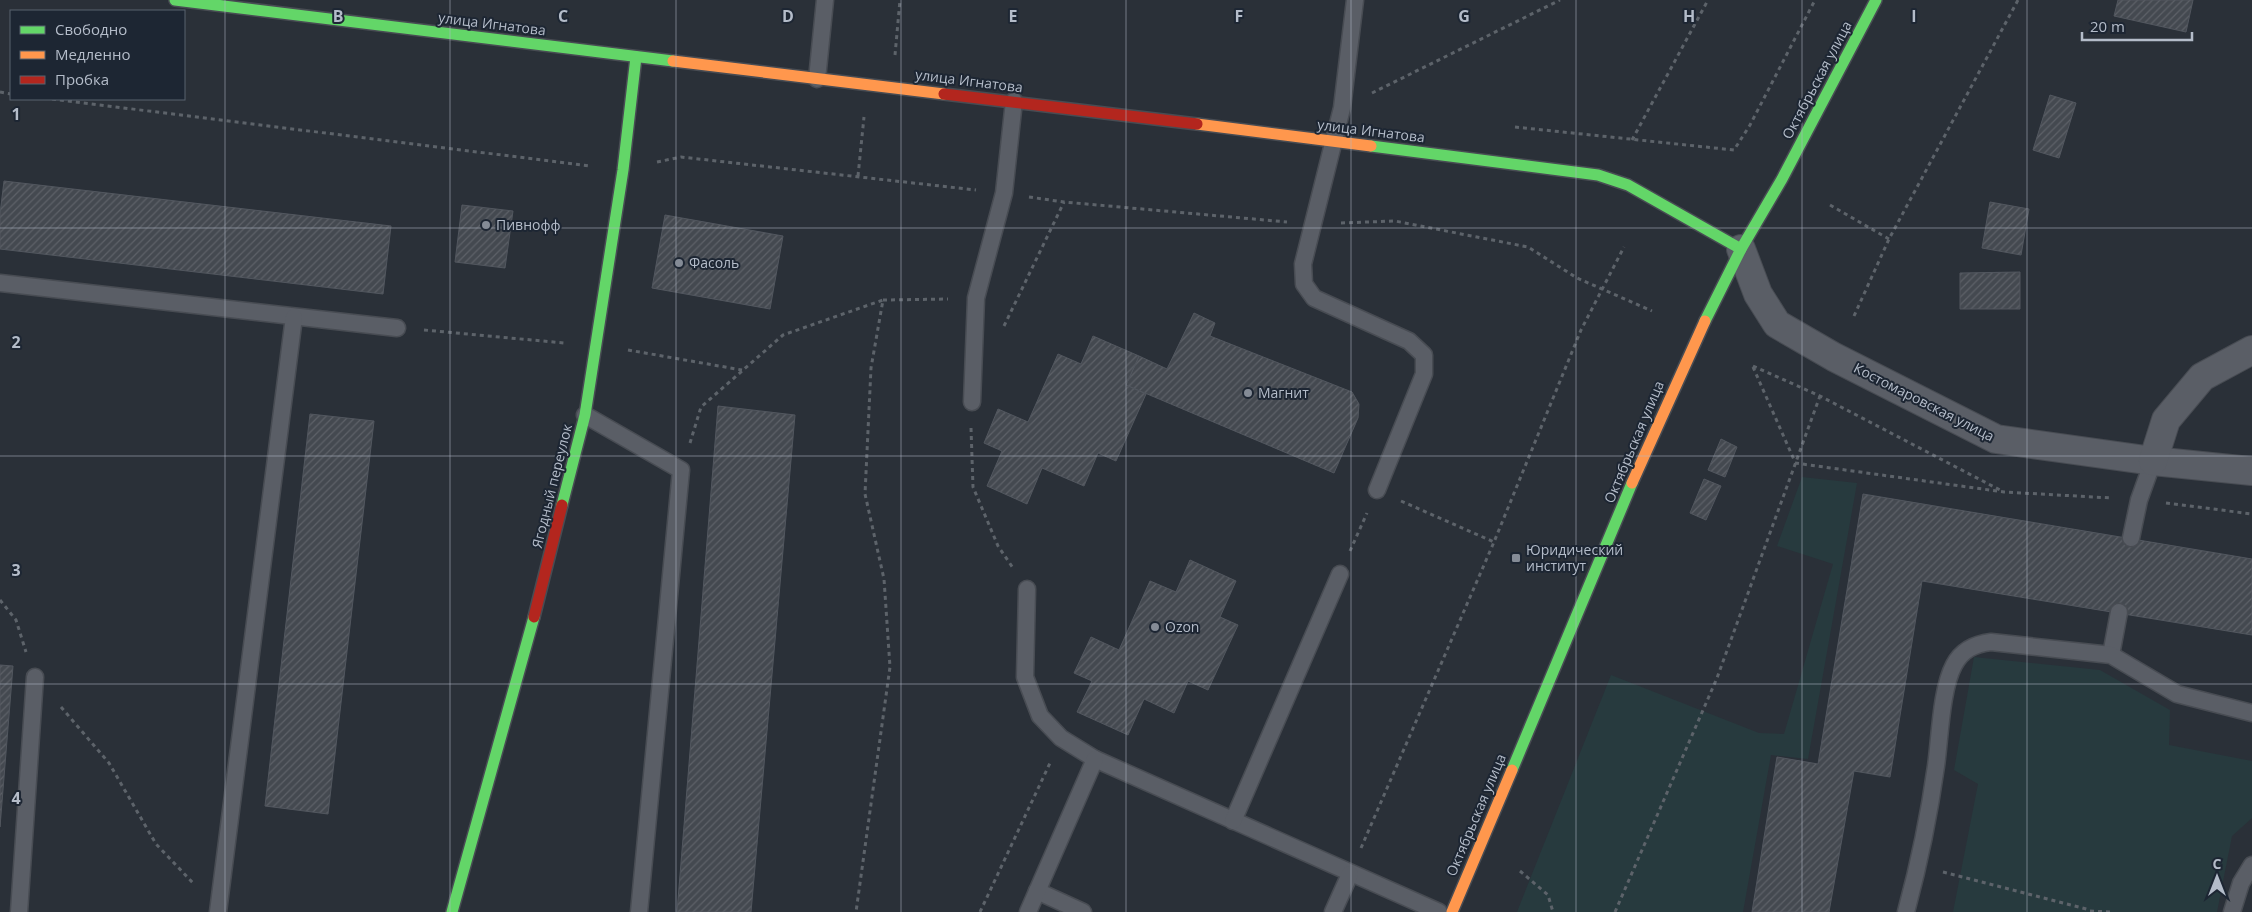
<svg xmlns="http://www.w3.org/2000/svg" width="2252" height="912" font-family="'Open Sans',sans-serif">
<style>
.green{fill:#273a3e}
.building{fill:url(#building-hatch);stroke:#52575f}
.lines{fill:none;stroke-linecap:round;stroke-linejoin:round}
.lane-casing{stroke:#484c53;stroke-width:19}
.street-casing{stroke:#484c53;stroke-width:30}
.fast-casing{stroke:#484c53;stroke-width:14}
.slow-casing{stroke:#484c53;stroke-width:14}
.jam-casing{stroke:#484c53;stroke-width:14}
.path{stroke:#5d636a;stroke-width:3;stroke-dasharray:4 4;stroke-linecap:butt}
.lane{stroke:#5a5e66;stroke-width:16}
.street{stroke:#5a5e66;stroke-width:28}
.fast{stroke:#63d668;stroke-width:11}
.slow{stroke:#ff974d;stroke-width:11}
.jam{stroke:#b3261e;stroke-width:11}
.grid{fill:none;stroke:#b4bcc9;stroke-width:1;stroke-opacity:0.55}
.poi-dot{fill:#848b96;stroke:#1d2633;stroke-width:2}
.labels{text-anchor:middle;stroke-width:4;stroke-linejoin:round;paint-order:stroke}
.street-label{font-size:14px;fill:#b4bcc9;stroke:#1d2633}
.poi-label{font-size:14px;fill:#b4bcc9;stroke:#1d2633;text-anchor:start}
.grid-label{font-size:16px;text-anchor:middle;font-weight:bold;fill:#b4bcc9;stroke:#1d2633;stroke-width:4;stroke-linejoin:round;paint-order:stroke}
</style>
<defs>
<pattern id="building-hatch" width="6" height="6" patternUnits="userSpaceOnUse" patternTransform="scale(1.25)"><rect width="6" height="6" fill="#444950"/><path d="M-1 1l2-2M0 6l6-6M5 7l2-2" fill="none" stroke="#5d6168"/></pattern>
</defs>
<rect width="100%" height="100%" fill="#2a3038"/>
<!-- green -->
<g class="green">
<path d="M1802,477l55,6 -49,276 -37,-4 -28,157h-226l94,-237 148,58 25,1 49,-170 -56,-18z"/>
<path d="M1974,657l126,13 70,40 -1,35 83,16v57l-20,18 -15,76h-264l25,-128 -24,-14z"/>
</g>
<!-- building -->
<g class="building">
<path d="M2118,0h75l-7,32 -72,-16z"/>
<path d="M2050,95l26,8 -17,55 -26,-8z"/>
<path d="M4,181l387,45 -8,68 -383,-45v-35z"/>
<path d="M1990,202l39,7 -8,46 -39,-7z"/>
<path d="M462,205l51,6 -8,57 -50,-6z"/>
<path d="M665,215l118,21 -13,73 -118,-21z"/>
<path d="M2020,272v37h-60v-36z"/>
<path d="M1194,313l21,10 -5,13 142,56 7,12 -1,14 -24,55 -208,-88 13,-29 28,13z"/>
<path d="M1093,336l46,20 -13,29 20,9 -30,67 -18,-8 -14,33 -42,-18 -15,36 -40,-18 15,-35 -18,-8 14,-34 30,13 30,-68 23,10z"/>
<path d="M718,406l77,9 -44,497h-74z"/>
<path d="M310,414l64,7 -46,393 -63,-8z"/>
<path d="M1721,439l16,8 -12,30 -17,-7z"/>
<path d="M1704,479l17,7 -15,34 -16,-7z"/>
<path d="M1863,494l389,65v76l-330,-54 -32,196 -36,-6 -25,141h-77l25,-155 41,7z"/>
<path d="M1190,560l46,21 -16,36 18,8 -30,65 -20,-9 -14,32 -30,-14 -16,36 -51,-23 15,-31 -18,-8 17,-36 28,13 31,-69 26,11z"/>
<path d="M0,665l13,1 -13,161z"/>
</g>
<g class="lines">
<defs>
<g id="lane">
<path d="M1355,0l-13,108 -39,156 1,20 10,14 95,43 15,14v19l-47,116"/>
<path d="M817,79l8,-79"/>
<path d="M0,283l397,45"/>
<path d="M972,402l4,-104 28,-105 10,-92"/>
<path d="M585,415l96,55 -42,442"/>
<path d="M2131,538l8,-38 14,-39"/>
<path d="M1027,589l-2,88 15,39 21,22 34,21 344,153"/>
<path d="M2111,655l8,-43"/>
<path d="M1233,821l107,-247"/>
<path d="M1037,891l46,21"/>
<path d="M19,912l16,-235"/>
<path d="M218,912l76,-595"/>
<path d="M1028,912l67,-153"/>
<path d="M1333,912l17,-38"/>
<path d="M1906,912c13,-48 23,-96 30,-146 4,-28 5,-77 18,-101 8,-15 20,-21 37,-23l120,13 66,39 75,19"/>
<path d="M2232,912l9,-29 11,-18"/>
</g>
<g id="street">
<path d="M1741,249l17,45 19,30 57,33 162,82 157,22 99,10"/>
<path d="M2153,461l13,-41 36,-43 50,-27"/>
</g>
<g id="fast">
<path d="M175,0l498,61"/>
<path d="M1371,146l227,29 30,10 113,64"/>
<path d="M1705,321l36,-72 41,-70 94,-179"/>
<path d="M562,505l23,-90 38,-245 13,-113"/>
<path d="M1512,770l120,-287"/>
<path d="M452,912l82,-295"/>
</g>
<g id="slow">
<path d="M673,61l271,33"/>
<path d="M1197,124l174,22"/>
<path d="M1632,483l73,-162"/>
<path d="M1452,912l60,-142"/>
</g>
<g id="jam">
<path d="M944,94l253,30"/>
<path d="M534,617l28,-112"/>
</g>
</defs>
<!-- lane casing -->
<use href="#lane" class="lane-casing"/>
<!-- street casing -->
<use href="#street" class="street-casing"/>
<!-- fast casing -->
<use href="#fast" class="fast-casing"/>
<!-- slow casing -->
<use href="#slow" class="slow-casing"/>
<!-- jam casing -->
<use href="#jam" class="jam-casing"/>
<!-- path -->
<g class="path">
<path d="M895,55l5,-55"/>
<path d="M0,92l11,2"/>
<path d="M1372,93l188,-93"/>
<path d="M52,99l538,67"/>
<path d="M1515,127l219,23 16,-25 65,-125"/>
<path d="M1632,140l76,-140"/>
<path d="M657,162l24,-5 295,33"/>
<path d="M858,176l6,-59"/>
<path d="M1029,197l35,5 223,20"/>
<path d="M1830,205l59,34"/>
<path d="M1341,223l54,-2 133,26 49,31 75,33"/>
<path d="M883,300l65,-1"/>
<path d="M1854,316l35,-77 129,-239"/>
<path d="M1004,326l60,-124"/>
<path d="M424,330l140,13"/>
<path d="M628,350l114,20"/>
<path d="M1753,366l67,30 180,94"/>
<path d="M1753,367l42,95"/>
<path d="M971,428l2,59 25,59 15,22"/>
<path d="M690,443l11,-36 82,-72 100,-35 -12,68 -6,126 19,85 6,88 -34,245"/>
<path d="M1795,463l209,29 108,6"/>
<path d="M1401,501l93,41"/>
<path d="M2166,503l86,11"/>
<path d="M1350,551l17,-38"/>
<path d="M0,600l16,20 10,32"/>
<path d="M61,707l48,56 47,81 37,39"/>
<path d="M1361,848l133,-306 87,-212 43,-83"/>
<path d="M1520,871l28,24 5,17"/>
<path d="M1943,872l147,38"/>
<path d="M2090,911l21,1"/>
<path d="M980,912l70,-149"/>
<path d="M1615,912l102,-234 103,-282"/>
</g>
<!-- lane -->
<use href="#lane" class="lane"/>
<!-- street -->
<use href="#street" class="street"/>
<!-- fast -->
<use href="#fast" class="fast"/>
<!-- slow -->
<use href="#slow" class="slow"/>
<!-- jam -->
<use href="#jam" class="jam"/>
</g>
<!-- grid -->
<path class="grid" d="M225,0v912M450,0v912M676,0v912M901,0v912M1126,0v912M1351,0v912M1576,0v912M1802,0v912M2027,0v912M0,228h2252M0,456h2252M0,684h2252"/>
<!-- markers -->
<g class="poi-dot">
<circle cx="486" cy="225" r="5"/>
<circle cx="679" cy="263" r="5"/>
<circle cx="1248" cy="393" r="5"/>
<rect x="1511" y="553" width="10" height="10" rx="2.5"/>
<circle cx="1155" cy="627" r="5"/>
</g>
<g class="labels">
<!-- street labels -->
<g class="street-label">
<text transform="translate(492 24) rotate(7)" y="5">улица Игнатова</text>
<text transform="translate(1817 80) rotate(-62)" y="5">Октябрьская улица</text>
<text transform="translate(969 81) rotate(7)" y="5">улица Игнатова</text>
<text transform="translate(1371 131) rotate(7)" y="5">улица Игнатова</text>
<text transform="translate(1924 402) rotate(27)" y="5">Костомаровская улица</text>
<text transform="translate(1634 442) rotate(-67)" y="5">Октябрьская улица</text>
<text transform="translate(552 486) rotate(-76)" y="5">Ягодный переулок</text>
<text transform="translate(1476 815) rotate(-67)" y="5">Октябрьская улица</text>
</g>
<!-- poi labels -->
<g class="poi-label">
<text x="496" y="230">Пивнофф</text>
<text x="689" y="268">Фасоль</text>
<text x="1258" y="398">Магнит</text>
<text x="1526" y="555">Юридический<tspan x="1526" dy="16">институт</tspan></text>
<text x="1165" y="632">Ozon</text>
</g>
</g>
<g class="grid-label">
<text x="338" y="22">B</text>
<text x="563" y="22">C</text>
<text x="788" y="22">D</text>
<text x="1013" y="22">E</text>
<text x="1239" y="22">F</text>
<text x="1464" y="22">G</text>
<text x="1689" y="22">H</text>
<text x="1914" y="22">I</text>
<text x="16" y="120">1</text>
<text x="16" y="348">2</text>
<text x="16" y="576">3</text>
<text x="16" y="804">4</text>
</g>
<!-- legend -->
<rect x="10" y="10" width="175" height="90" fill="#1d2633" stroke="#59626f"/>
<rect x="20" y="26" width="25" height="8" fill="#63d668" stroke="#59626f"/>
<text x="55" y="35" font-size="15" fill="#b4bcc9">Свободно</text>
<rect x="20" y="51" width="25" height="8" fill="#ff974d" stroke="#59626f"/>
<text x="55" y="60" font-size="15" fill="#b4bcc9">Медленно</text>
<rect x="20" y="76" width="25" height="8" fill="#b3261e" stroke="#59626f"/>
<text x="55" y="85" font-size="15" fill="#b4bcc9">Пробка</text>
<!-- north arrow -->
<g transform="translate(2217 877)" stroke="#1d2633" stroke-width="4" paint-order="stroke">
<path d="M0-4L9 19L0 12L-9 19Z" fill="#b4bcc9"/>
<text y="-8" font-size="14" font-weight="bold" text-anchor="middle" fill="#b4bcc9">С</text>
</g>
<!-- scale -->
<path d="M2082 32v8h110v-8" fill="none" stroke="#b4bcc9" stroke-width="2.5"/>
<text x="2090" y="32" font-size="15" fill="#b4bcc9" stroke="#1d2633" stroke-width="4" paint-order="stroke">20 m</text>
</svg>
